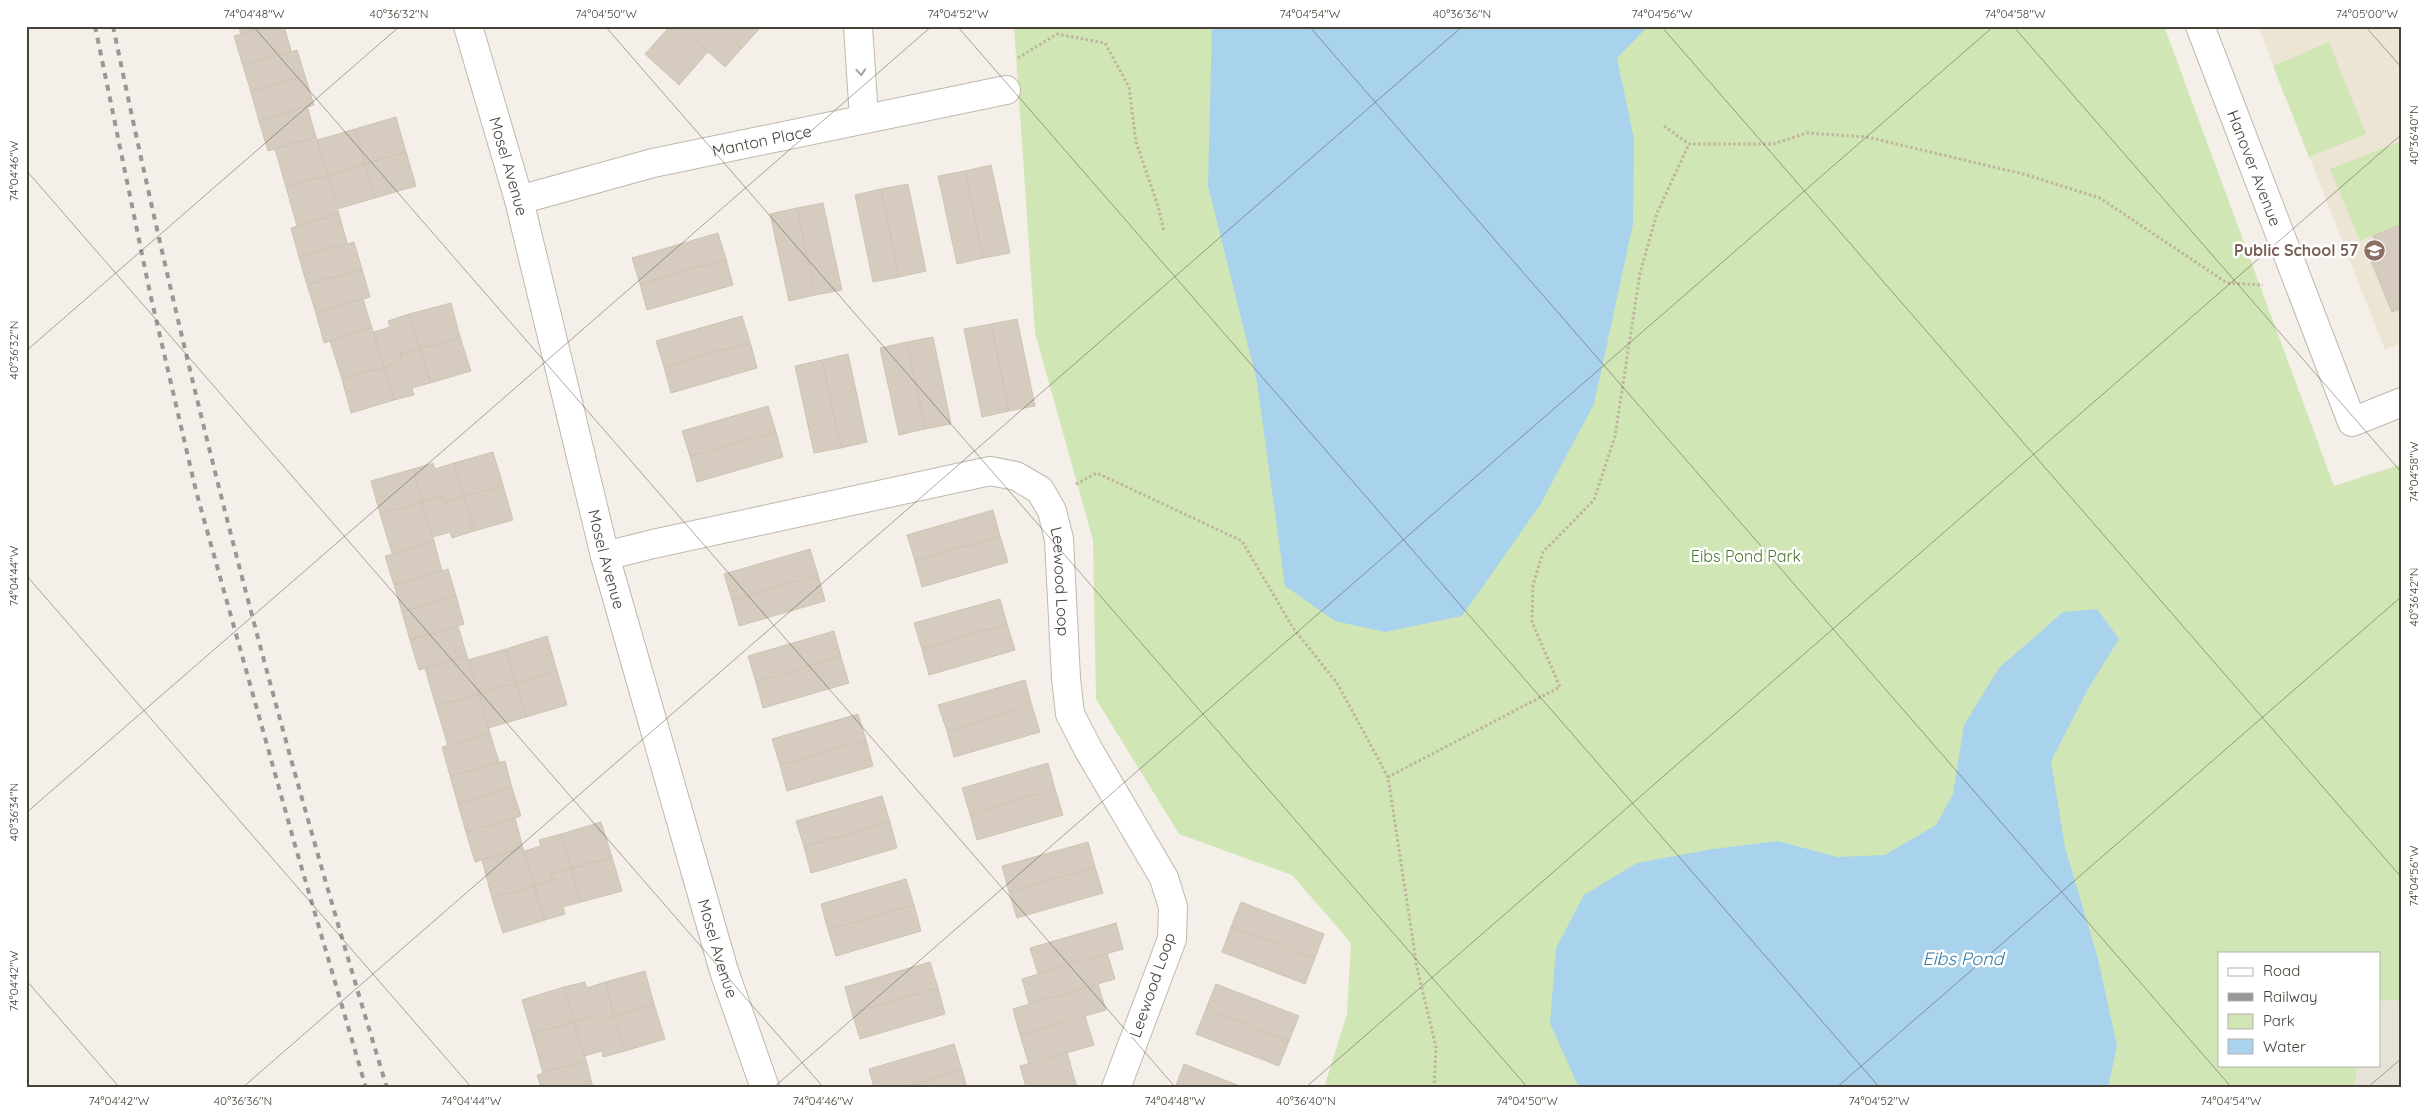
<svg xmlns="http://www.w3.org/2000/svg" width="2428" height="1114" font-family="Quicksand,sans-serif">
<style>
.residential{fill:#e7e2d8}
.education{fill:#ece5d4}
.green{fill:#d0e6b5}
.water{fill:#a9d2ed}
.building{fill:#d5ccbf;stroke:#cfc4b3}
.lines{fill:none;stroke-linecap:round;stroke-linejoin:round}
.minor-casing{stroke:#bfb8ac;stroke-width:30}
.tertiary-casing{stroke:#bfb8ac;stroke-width:30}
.path{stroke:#c0b49e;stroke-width:3;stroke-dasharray:2.5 2.5;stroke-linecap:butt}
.minor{stroke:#fff;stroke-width:28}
.tertiary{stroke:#fff;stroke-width:28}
.rail{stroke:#989898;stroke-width:4;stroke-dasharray:6 6;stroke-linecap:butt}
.oneway{stroke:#a3a09c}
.ticks{fill:none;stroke:#474138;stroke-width:1;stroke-opacity:0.45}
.labels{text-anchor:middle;stroke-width:5;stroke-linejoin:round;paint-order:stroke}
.street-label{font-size:16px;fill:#474138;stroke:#fff}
.education-label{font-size:16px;font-weight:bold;fill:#785e54;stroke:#fff;text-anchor:end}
.park-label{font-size:16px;fill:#4a762e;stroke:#fff}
.water-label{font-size:18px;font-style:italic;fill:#3478a6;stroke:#fff}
.neatline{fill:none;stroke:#474138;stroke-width:2}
.ticks-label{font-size:12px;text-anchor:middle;fill:#474138}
</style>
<rect width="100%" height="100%" fill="#f4f0e9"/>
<!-- residential -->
<path class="residential" d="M2402,1000v88h-47l2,-23h22v-64z"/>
<!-- education -->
<path class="education" d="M2258,26h144v317l-17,7z"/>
<!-- green -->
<g class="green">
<path d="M1014,26h1150l170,460 68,-22v536l-23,1v-48h-160v112h138l-2,23h-1031l23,-74 4,-71 -59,-68 -113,-41 -83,-135 -3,-159 -58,-207z"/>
<path d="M2329,42l37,92 -57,23 -36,-91z"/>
<path d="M2402,141v83l-42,17 -30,-72z"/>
</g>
<!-- water -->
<g class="water">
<path d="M1212,26h436l-31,32 17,81 -1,85 -39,180 -54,101 -78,111 -77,16 -50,-11 -50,-35 -28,-204 -49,-196z"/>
<path d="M2097,609l22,30 -31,50 -37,72 14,86 33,112 19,87 -9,42h-529l-29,-65 6,-75 28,-53 53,-32 76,-14 65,-8 59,16 48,-2 51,-30 17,-31 11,-69 35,-57 64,-56z"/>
</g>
<!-- building -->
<g class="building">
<path d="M238,26h31l-28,8z"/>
<path d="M269,26h15l7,25 -48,15 -9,-30z"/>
<path d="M670,26h9l29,26 -29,33 -34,-31z"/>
<path d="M679,26h39l24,22 -17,19z"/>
<path d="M718,26h39l3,2 -18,20z"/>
<path d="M297,50l8,26 -54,16 -8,-26z"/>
<path d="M305,76l9,29 -55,16 -8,-29z"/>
<path d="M307,106l9,31 -48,14 -9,-30z"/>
<path d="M396,117l10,35 -41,12 -10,-35z"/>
<path d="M355,129l10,35 -37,11 -11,-35z"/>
<path d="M316,137l12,38 -42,12 -11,-38z"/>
<path d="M406,152l10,34 -41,12 -10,-34z"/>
<path d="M365,164l10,34 -38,11 -9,-34z"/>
<path d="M991,165l19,88 -27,5 -18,-87z"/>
<path d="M965,171l18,87 -26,6 -19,-88z"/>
<path d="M328,175l11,39 -42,12 -11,-39z"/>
<path d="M908,184l18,87 -27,6 -18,-88z"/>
<path d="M881,189l18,88 -26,5 -18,-87z"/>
<path d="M823,203l19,87 -27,5 -18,-87z"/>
<path d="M797,208l18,87 -26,6 -19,-87z"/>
<path d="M339,214l8,29 -48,14 -8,-29z"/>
<path d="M2402,224v84l-10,4 -23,-56 11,-4 -7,-16z"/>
<path d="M718,233l8,26 -86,25 -8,-26z"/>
<path d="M354,242l8,27 -55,16 -8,-28z"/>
<path d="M726,259l7,26 -86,25 -7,-26z"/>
<path d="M362,269l8,28 -54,16 -9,-28z"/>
<path d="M363,299l9,29 -48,15 -8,-30z"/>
<path d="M451,303l9,34 -40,12 -11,-35z"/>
<path d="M409,314l11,35 -20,5 1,7 -17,6 -10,-35 16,-5 -2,-6z"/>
<path d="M742,316l8,26 -86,25 -8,-26z"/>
<path d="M1017,319l18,87 -26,5 -18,-87z"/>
<path d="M991,324l18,87 -27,6 -18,-88z"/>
<path d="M372,328l12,39 -42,12 -12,-38z"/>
<path d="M460,337l11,34 -41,12 -10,-34z"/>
<path d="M933,337l18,87 -26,5 -18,-87z"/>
<path d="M750,342l7,26 -86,25 -7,-26z"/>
<path d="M907,342l18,87 -26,6 -19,-87z"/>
<path d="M420,349l10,34 -18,5 2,7 -20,5 -10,-33 17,-6 -1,-7z"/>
<path d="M848,354l19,88 -26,6 -19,-88z"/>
<path d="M822,360l19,88 -27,5 -19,-87z"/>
<path d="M384,367l10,33 -43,13 -9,-34z"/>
<path d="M768,406l8,26 -86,24 -8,-25z"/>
<path d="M776,432l7,25 -86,25 -7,-26z"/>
<path d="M493,452l10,33 -39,12 -10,-34z"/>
<path d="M433,463l2,6 19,-6 10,34 -21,6 -2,-7 -19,6 -9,-33z"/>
<path d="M413,469l9,33 -42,12 -9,-33z"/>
<path d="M503,485l10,35 -39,11 -10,-34z"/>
<path d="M441,496l2,7 21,-6 10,34 -22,7 -2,-6 -17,5 -11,-35z"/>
<path d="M422,502l12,39 -42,12 -12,-39z"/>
<path d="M993,510l7,26 -85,25 -8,-26z"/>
<path d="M1000,536l8,26 -86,25 -7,-26z"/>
<path d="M434,541l8,30 -48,14 -9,-29z"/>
<path d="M810,549l8,26 -86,25 -8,-26z"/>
<path d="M448,569l8,27 -54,16 -8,-27z"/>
<path d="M818,575l7,26 -86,25 -7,-26z"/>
<path d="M456,596l8,28 -54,16 -8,-28z"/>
<path d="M1000,599l7,25 -85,25 -8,-26z"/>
<path d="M1007,624l8,26 -86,25 -7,-26z"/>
<path d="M458,626l9,30 -48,14 -9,-30z"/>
<path d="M834,631l7,26 -85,25 -8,-26z"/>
<path d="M547,636l10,35 -41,12 -10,-34z"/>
<path d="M506,649l10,34 -37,11 -11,-34z"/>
<path d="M467,656l12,38 -43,12 -11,-38z"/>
<path d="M841,657l8,26 -86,25 -7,-26z"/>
<path d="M557,671l10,34 -41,12 -10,-34z"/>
<path d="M1025,680l7,26 -85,25 -9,-26z"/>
<path d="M516,683l10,34 -38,11 -9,-34z"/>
<path d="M479,694l11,39 -42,13 -12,-40z"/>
<path d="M1032,706l8,26 -86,25 -7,-26z"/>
<path d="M858,714l8,26 -86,25 -8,-26z"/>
<path d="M490,733l9,29 -49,14 -8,-29z"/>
<path d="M866,740l7,26 -86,25 -7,-26z"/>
<path d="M505,761l7,27 -54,16 -8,-28z"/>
<path d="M1048,763l7,26 -85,25 -8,-26z"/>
<path d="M512,788l9,28 -55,16 -8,-28z"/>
<path d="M1055,789l8,26 -86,25 -7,-26z"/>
<path d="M882,796l8,26 -86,25 -8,-26z"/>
<path d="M515,818l8,30 -48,14 -9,-30z"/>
<path d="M601,822l11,35 -41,12 -10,-35z"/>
<path d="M890,822l7,26 -86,25 -7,-26z"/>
<path d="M561,834l10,35 -20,5 2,6 -19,6 -10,-35 17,-5 -2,-6z"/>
<path d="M1088,842l7,25 -86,25 -7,-26z"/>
<path d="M523,848l11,38 -42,12 -10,-38z"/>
<path d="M612,857l10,34 -41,11 -10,-33z"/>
<path d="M1095,867l8,26 -86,25 -8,-26z"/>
<path d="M571,869l10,33 -18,5 2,7 -20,6 -11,-34 19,-6 -2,-6z"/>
<path d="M906,879l8,26 -86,25 -7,-26z"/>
<path d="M534,886l11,34 -42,13 -11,-35z"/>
<path d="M1241,902l83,32 -9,24 -84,-31z"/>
<path d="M914,905l7,26 -85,25 -8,-26z"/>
<path d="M1116,923l7,26 -85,25 -8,-26z"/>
<path d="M1231,927l84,31 -10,26 -83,-32z"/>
<path d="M1107,953l8,26 -86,25 -7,-25z"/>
<path d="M930,962l8,26 -86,25 -7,-26z"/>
<path d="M645,971l9,33 -40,12 -9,-34z"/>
<path d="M585,982l2,6 18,-6 9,34 -19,6 -2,-6 -19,6 -10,-35z"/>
<path d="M1098,984l8,26 -86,25 -7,-26z"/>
<path d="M1216,984l83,32 -10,25 -83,-32z"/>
<path d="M564,987l10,35 -42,12 -10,-34z"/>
<path d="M938,988l7,26 -85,25 -8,-26z"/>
<path d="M654,1004l11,35 -40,12 -11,-35z"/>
<path d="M1206,1009l83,32 -10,25 -83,-32z"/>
<path d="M593,1016l2,6 19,-6 11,35 -22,6 -1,-6 -18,5 -10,-34z"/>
<path d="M1085,1016l9,29 -65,19 -9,-29z"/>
<path d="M574,1022l12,38 -43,13 -11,-39z"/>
<path d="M954,1044l8,26 -60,18h-28l-5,-19z"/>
<path d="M1067,1052l10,36 -51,-1 -6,-21z"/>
<path d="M586,1060l7,28h-52l-4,-13z"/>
<path d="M1184,1064l61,24h-70z"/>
<path d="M962,1070l5,18h-65z"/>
</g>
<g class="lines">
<defs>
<g id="minor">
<path d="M858,26l6,92"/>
<path id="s1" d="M2200,26l152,396 50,-20"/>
<path id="s2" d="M519,200l134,-37 353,-73"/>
<path id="s3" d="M605,556l48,-12 337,-73 26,5 24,14 12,21 7,28 7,139 4,36 18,35 76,129 9,29 -1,32 -56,149"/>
</g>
<g id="tertiary">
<path id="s4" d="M468,26l51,174 86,356 119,415 41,117"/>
</g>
</defs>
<!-- minor casing -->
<use href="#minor" class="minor-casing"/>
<!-- tertiary casing -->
<use href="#tertiary" class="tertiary-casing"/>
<!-- path -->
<g class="path">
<path d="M1018,58l39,-24 48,9 24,44 7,55 22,64 6,26"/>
<path d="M1664,126l25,18h84l34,-11 60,4 160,38 73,23 127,85 36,2"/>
<path d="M1076,484l21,-11 145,68 51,87 44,55 51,94"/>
<path d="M1434,1088l2,-41 -19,-79 -29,-191 172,-90 -28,-65 1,-37 10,-33 51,-52 21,-64 25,-163 17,-60 32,-69"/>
</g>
<!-- minor -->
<use href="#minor" class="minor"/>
<!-- tertiary -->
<use href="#tertiary" class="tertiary"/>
<!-- rail -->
<g class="rail">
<path d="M95,26l55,267 46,198 99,354 71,243"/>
<path d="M113,26c74,359 167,712 274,1062"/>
</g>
</g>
<!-- one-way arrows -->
<defs><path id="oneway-chevron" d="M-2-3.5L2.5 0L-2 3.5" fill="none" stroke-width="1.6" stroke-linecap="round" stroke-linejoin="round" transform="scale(1.25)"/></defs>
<use class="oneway" href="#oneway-chevron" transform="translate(861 72) rotate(86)"/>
<!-- ticks -->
<path class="ticks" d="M253,26l923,1062M605,26l923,1062M957,26l923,1062M1309,26l923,1062M1661,26l741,852M2013,26l389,447M2365,26l37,42M26,170l798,918M26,351l374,-325M26,575l446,513M26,813l906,-787M26,980l94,108M242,1088l1221,-1062M773,1088l1221,-1062M1305,1088l1097,-954M1836,1088l566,-492M2367,1088l35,-30"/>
<!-- icons -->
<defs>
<symbol id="school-disc" viewBox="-11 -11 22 22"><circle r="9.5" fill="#8d6e63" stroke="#fff"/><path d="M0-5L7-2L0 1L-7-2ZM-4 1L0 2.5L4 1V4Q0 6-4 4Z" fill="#fff"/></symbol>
</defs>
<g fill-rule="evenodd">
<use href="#school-disc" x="2362" y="238" width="25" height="25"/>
</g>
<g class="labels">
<!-- street labels -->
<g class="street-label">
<text dy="6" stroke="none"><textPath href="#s2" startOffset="250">Manton Place</textPath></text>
<text dy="6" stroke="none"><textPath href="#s4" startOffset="146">Mosel Avenue</textPath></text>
<text dy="6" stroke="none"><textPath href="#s1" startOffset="152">Hanover Avenue</textPath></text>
<text dy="6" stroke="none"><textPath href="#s4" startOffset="551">Mosel Avenue</textPath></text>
<text dy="6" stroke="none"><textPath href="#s3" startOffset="544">Leewood Loop</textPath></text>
<text dy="6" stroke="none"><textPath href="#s4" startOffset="956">Mosel Avenue</textPath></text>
<text transform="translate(1152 985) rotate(-71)" y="6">Leewood Loop</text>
</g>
<!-- education labels -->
<g class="education-label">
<text x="2358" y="256">Public School 57</text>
</g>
<!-- park labels -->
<g class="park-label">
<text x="1746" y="562">Eibs Pond Park</text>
</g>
<!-- water labels -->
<g class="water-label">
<text x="1963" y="965">Eibs Pond</text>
</g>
</g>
<!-- border -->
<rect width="2428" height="1114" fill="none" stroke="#ffffff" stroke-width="55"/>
<!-- legend -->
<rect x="2218" y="952" width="162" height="115" fill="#ffffff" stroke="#b5b3af"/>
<rect x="2228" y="968" width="25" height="8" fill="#ffffff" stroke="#b5b3af"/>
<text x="2263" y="976" font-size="15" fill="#474138">Road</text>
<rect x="2228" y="993" width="25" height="8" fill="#989898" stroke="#b5b3af"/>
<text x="2263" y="1002" font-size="15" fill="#474138">Railway</text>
<rect x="2228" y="1014" width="25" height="15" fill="#d0e6b5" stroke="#b5b3af"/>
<text x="2263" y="1026" font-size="15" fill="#474138">Park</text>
<rect x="2228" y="1039" width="25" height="15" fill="#a9d2ed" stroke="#b5b3af"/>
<text x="2263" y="1052" font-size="15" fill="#474138">Water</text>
<rect x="28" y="28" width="2372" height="1058" class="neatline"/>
<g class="ticks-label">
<text x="254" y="18">74°04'48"W</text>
<text x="399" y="18">40°36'32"N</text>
<text x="606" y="18">74°04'50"W</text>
<text x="958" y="18">74°04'52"W</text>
<text x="1310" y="18">74°04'54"W</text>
<text x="1462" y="18">40°36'36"N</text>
<text x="1662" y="18">74°04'56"W</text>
<text x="2015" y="18">74°04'58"W</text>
<text x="2367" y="18">74°05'00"W</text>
<text transform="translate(2414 135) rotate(-90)" y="4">40°36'40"N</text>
<text transform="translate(14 171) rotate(-90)" y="4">74°04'46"W</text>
<text transform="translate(14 350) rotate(-90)" y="4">40°36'32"N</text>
<text transform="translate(2414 472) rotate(-90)" y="4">74°04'58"W</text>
<text transform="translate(14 576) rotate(-90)" y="4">74°04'44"W</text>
<text transform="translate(2414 597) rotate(-90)" y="4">40°36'42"N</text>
<text transform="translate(14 812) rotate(-90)" y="4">40°36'34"N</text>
<text transform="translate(2414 876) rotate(-90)" y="4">74°04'56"W</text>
<text transform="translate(14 981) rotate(-90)" y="4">74°04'42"W</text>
<text x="119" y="1105">74°04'42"W</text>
<text x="243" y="1105">40°36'36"N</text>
<text x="471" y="1105">74°04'44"W</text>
<text x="823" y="1105">74°04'46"W</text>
<text x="1175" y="1105">74°04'48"W</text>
<text x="1306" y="1105">40°36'40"N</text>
<text x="1527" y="1105">74°04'50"W</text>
<text x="1879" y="1105">74°04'52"W</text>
<text x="2231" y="1105">74°04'54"W</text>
</g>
</svg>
